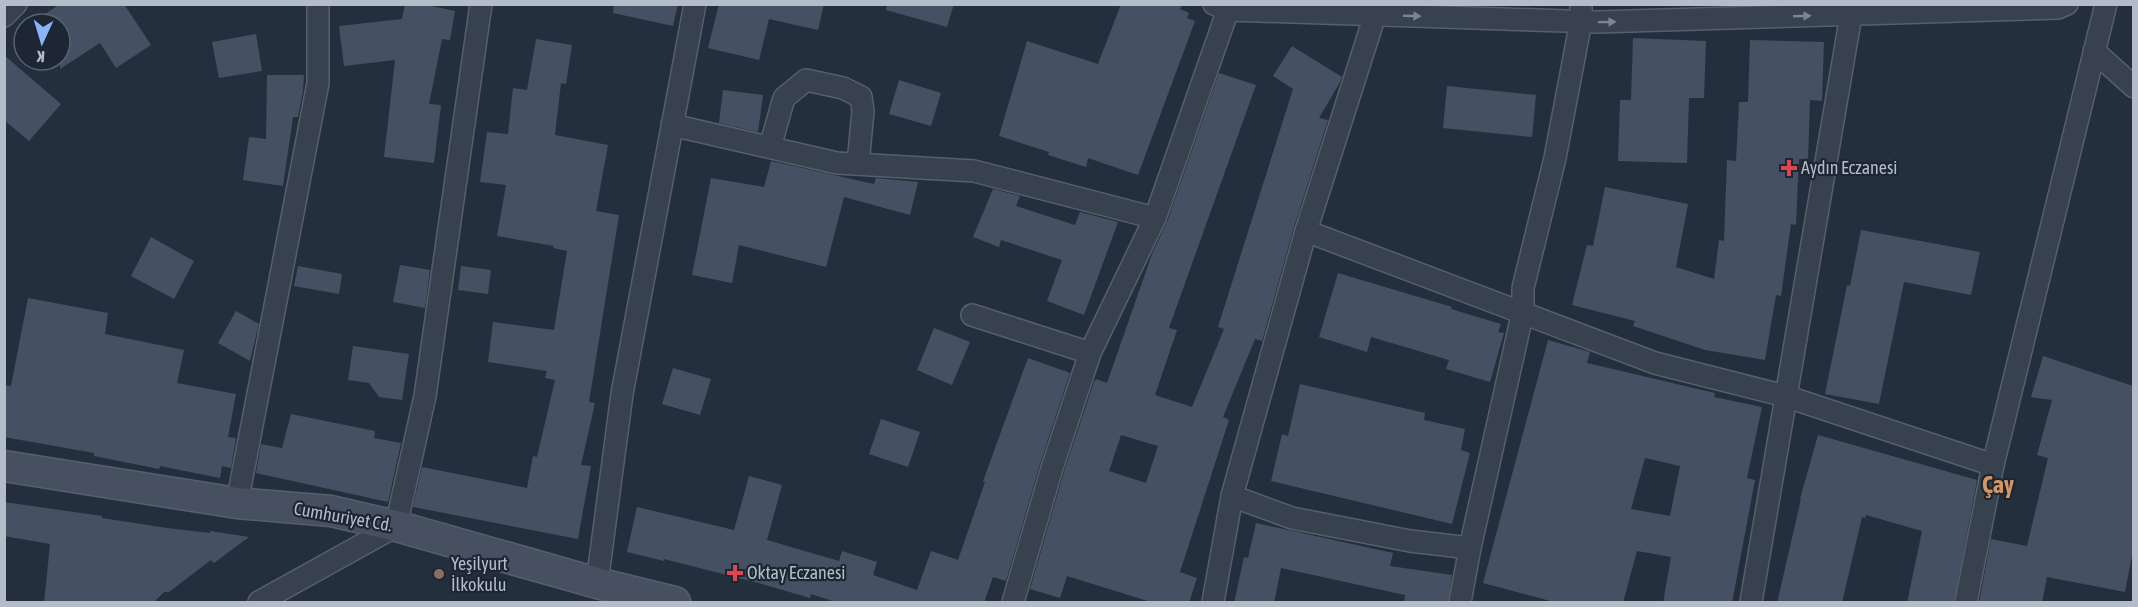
<svg xmlns="http://www.w3.org/2000/svg" width="2138" height="607" font-family="'Asap Condensed',sans-serif">
<style>
.building{fill:#455162;fill-rule:evenodd}
.lines{fill:none;stroke-linecap:round;stroke-linejoin:round}
.street-casing{stroke:#565f6c;stroke-width:24}
.secondary-casing{stroke:#565f6c;stroke-width:33}
.street{stroke:#38414e;stroke-width:21}
.secondary{stroke:#465061;stroke-width:30}
.oneway{fill:#7c8592}
.health-dot{fill:#e0444e;stroke:#1d2633;stroke-width:2}
.education-dot{fill:#8d6e63;stroke:#1d2633;stroke-width:2}
.labels{text-anchor:middle;stroke-width:4.5;stroke-linejoin:round;paint-order:stroke}
.poi-label{font-size:18px;fill:#b4bcc9;stroke:#1d2633;text-anchor:start}
.street-label{font-size:18px;fill:#b4bcc9;stroke:#1d2633}
.district-label{font-size:24px;font-weight:bold;fill:#d59563;stroke:#1d2633}
</style>
<rect width="100%" height="100%" fill="#242f3e"/>
<!-- building -->
<g class="building">
<path d="M60,4h64l27,41 -35,23 -16,-25 -40,26v-45h-30z"/>
<path d="M405,4h17l33,7 -5,29 -8,-1 -13,65 12,1 -7,58 -50,-6 11,-97 -51,6 -5,-40 63,-7z"/>
<path d="M614,4h64l-5,22 -60,-13z"/>
<path d="M719,4h105l-6,26 -49,-11 -10,41 -51,-12z"/>
<path d="M887,4h67l-7,23 -61,-17z"/>
<path d="M1121,4h61l-2,5 9,4 -2,5 8,3 -57,154 -50,-17 -2,9 -38,-12 1,-3 -50,-16 28,-95 71,23z"/>
<path d="M256,34l6,37 -43,7 -7,-36z"/>
<path d="M1633,38l73,3 -2,57h-15l-2,65 -69,-2 2,-61h11z"/>
<path d="M536,39l36,6 -6,39 -5,-1 -6,52 53,10 -12,66 23,4 -30,187 6,1 -14,62 10,1 -13,73 -165,-32 9,-40 105,21 6,-32 4,1 18,-77 -10,-2 2,-7 -59,-9 5,-40 61,8 13,-79 -14,-3 1,-2 -57,-10 9,-51 -26,-3 7,-50 21,2 5,-46 14,2z"/>
<path d="M1750,40l74,2 -2,59 -12,-1 -2,59h-9l-3,66 -5,-1 -10,72 -5,-1 -11,65 -60,-10 -72,-24 2,-5 -63,-16 15,-60 6,1 12,-59 83,17 -12,63 38,12 5,-39 5,1 3,-81 9,1 3,-59h9z"/>
<path d="M1292,46l50,31 -3,7 -20,34 9,2 -34,107 -32,114 -7,-2 -32,78 6,3 -49,152 17,6 -8,25h-35l-87,-27 -7,22 -30,-9 34,-117 30,-90 2,-3 11,4 45,-129 15,-32 52,-149 37,12 -87,243 8,2 -22,65 37,12 32,-78 -6,-2 75,-238 -20,-13zM1121,435l37,11 -12,37 -37,-12z"/>
<path d="M4,55l57,49 -32,37 -25,-21z"/>
<path d="M267,75h37l-1,16 -5,26h-5l-10,69 -40,-6 6,-43 17,2z"/>
<path d="M899,80l42,13 -10,33 -42,-12z"/>
<path d="M1447,86l89,9 -4,42 -89,-9z"/>
<path d="M723,90l40,5 -5,37 -39,-9z"/>
<path d="M771,161l103,23 2,-6 42,4 -8,33 -66,-18 -18,70 -87,-22 -7,38 -40,-8 19,-97 53,9z"/>
<path d="M993,189l27,7 -4,10 59,19 5,-13 38,10 -34,93 -37,-14 15,-41 -61,-20 -2,7 -26,-10z"/>
<path d="M1861,230l119,22 -9,43 -67,-13 -25,122 -54,-10 22,-109 3,1z"/>
<path d="M151,237l43,24 -20,38 -43,-23z"/>
<path d="M400,265l30,5 -5,38 -32,-6z"/>
<path d="M298,266l44,8 -3,20 -45,-8z"/>
<path d="M461,266l30,4 -3,24 -30,-4z"/>
<path d="M1338,273l114,34 -1,2 50,15 -3,8 6,1 -14,49 -44,-13 3,-9 -78,-23 -4,15 -48,-15z"/>
<path d="M28,298l80,15 -3,21 79,16 -7,33 59,11 -8,43 8,1 -5,30 -9,-2 -2,12 -60,-12 -1,3 -65,-13v-3l-90,-16v-52l7,1z"/>
<path d="M236,311l23,13 -9,37 -32,-18z"/>
<path d="M934,328l36,14 -18,43 -35,-15z"/>
<path d="M1548,340l42,12 -3,11 128,30 -1,4 48,10 -15,71 8,2 -23,123h-69l8,-46 -34,-6 -14,52h-65l-75,-20zM1645,458l35,8 -10,50 -39,-7z"/>
<path d="M353,346l56,8 -7,46 -23,-3 -10,-14 -21,-3z"/>
<path d="M2043,356l90,30v164l-8,42 -78,-15 -5,26h-63l12,-64 36,7 21,-88 -11,-3 15,-55 -21,-3z"/>
<path d="M1028,358l42,15 -30,91 -34,117 -13,-4 -9,26h-145l-28,-9 -1,4 -48,-14 -98,-25v2l-37,-9 10,-45 97,23 15,-54 33,9 -15,55 72,21 3,-10 35,11 -4,13 44,15 14,-39 27,9 27,-78 -2,-1z"/>
<path d="M673,368l38,11 -11,36 -38,-11z"/>
<path d="M1300,384l125,29 -1,7 41,9 -4,21 9,3 -18,71 -181,-43 11,-47 6,2z"/>
<path d="M291,414l84,17 -1,7 27,5 -13,59 -132,-29 5,-29 21,4z"/>
<path d="M881,419l39,13 -12,35 -39,-13z"/>
<path d="M1818,435l159,45 -23,123h-47l15,-72 -56,-16 -1,3 -3,-1 -20,86h-65l24,-104h-1z"/>
<path d="M4,502l98,14v2l65,10 43,5v-2l39,6 -35,26 -3,-3 -42,32h-5l-11,11h-109l6,-59 -46,-8z"/>
<path d="M1256,523l137,30 -3,13 62,9 -4,28h-44l1,-8 -124,-27 -7,35h-40l10,-46 4,1z"/>
</g>
<g class="lines">
<defs>
<g id="street">
<path d="M1214,4l14,6 369,12 461,-14 9,-4"/>
<path d="M4,16l12,-12"/>
<path d="M2094,51l40,36"/>
<path d="M672,125l165,38 137,8 181,47"/>
<path d="M770,147l14,-49 22,-18 37,8 18,9 2,14 -5,53"/>
<path d="M1306,231l349,132 130,33 208,69"/>
<path d="M972,315l118,38"/>
<path d="M1232,496l60,22 118,23 60,7"/>
<path d="M237,503l81,-420v-79"/>
<path d="M597,583l25,-189 73,-390"/>
<path d="M259,602l137,-76 29,-130 56,-392"/>
<path d="M1013,602l39,-134 38,-115 65,-135 75,-214"/>
<path d="M1213,602l19,-106 74,-265 69,-216"/>
<path d="M1460,602l10,-54 53,-237v-23l32,-130 26,-137v-17"/>
<path d="M1751,602l100,-587"/>
<path d="M1966,602l27,-137 113,-461"/>
</g>
<path id="secondary" d="M4,466l233,37 94,8 65,15 201,57 78,19"/>
</defs>
<!-- street casing -->
<use href="#street" class="street-casing"/>
<!-- secondary casing -->
<use href="#secondary" class="secondary-casing"/>
<!-- street -->
<use href="#street" class="street"/>
<!-- secondary -->
<use href="#secondary" class="secondary"/>
</g>
<!-- one-way arrows -->
<defs><path id="oneway-solid" d="M-6-.8H1V-3.2L6.5 0L1 3.2V.8H-6Z" transform="scale(1.5)"/></defs>
<g class="oneway">
<use href="#oneway-solid" transform="translate(1412 16) rotate(2)"/>
<use href="#oneway-solid" transform="translate(1802 16) rotate(-2)"/>
<use href="#oneway-solid" transform="translate(1607 22) rotate(-1)"/>
</g>
<!-- markers -->
<g class="health-dot">
<path d="M1786 159h6v6h6v6h-6v6h-6v-6h-6v-6h6z"/>
<path d="M732 564h6v6h6v6h-6v6h-6v-6h-6v-6h6z"/>
</g>
<circle class="education-dot" cx="439" cy="574" r="6"/>
<g class="labels">
<!-- poi labels -->
<g class="poi-label">
<text x="1801" y="174">Aydın Eczanesi</text>
<text x="451" y="570">Yeşilyurt<tspan x="451" dy="21">İlkokulu</tspan></text>
<text x="747" y="579">Oktay Eczanesi</text>
</g>
<!-- street labels -->
<g class="street-label">
<text transform="translate(343 517) rotate(10)" y="6">Cumhuriyet Cd.</text>
</g>
<!-- district labels -->
<g class="district-label">
<text x="1998" y="493">Çay</text>
</g>
</g>
<!-- border -->
<rect width="2138" height="607" fill="none" stroke="#b4bcc9" stroke-width="12"/>
<!-- north arrow -->
<g transform="translate(42 42) rotate(184)"><circle r="28" fill="#1d2633" stroke="#59626f" stroke-width="1.5"/>
<path d="M0-4.5L10 22L0 15L-10 22Z" fill="#8ab4f8"/>
<text y="-9" font-size="16" font-weight="bold" text-anchor="middle" fill="#b4bcc9">K</text>
</g>
</svg>
